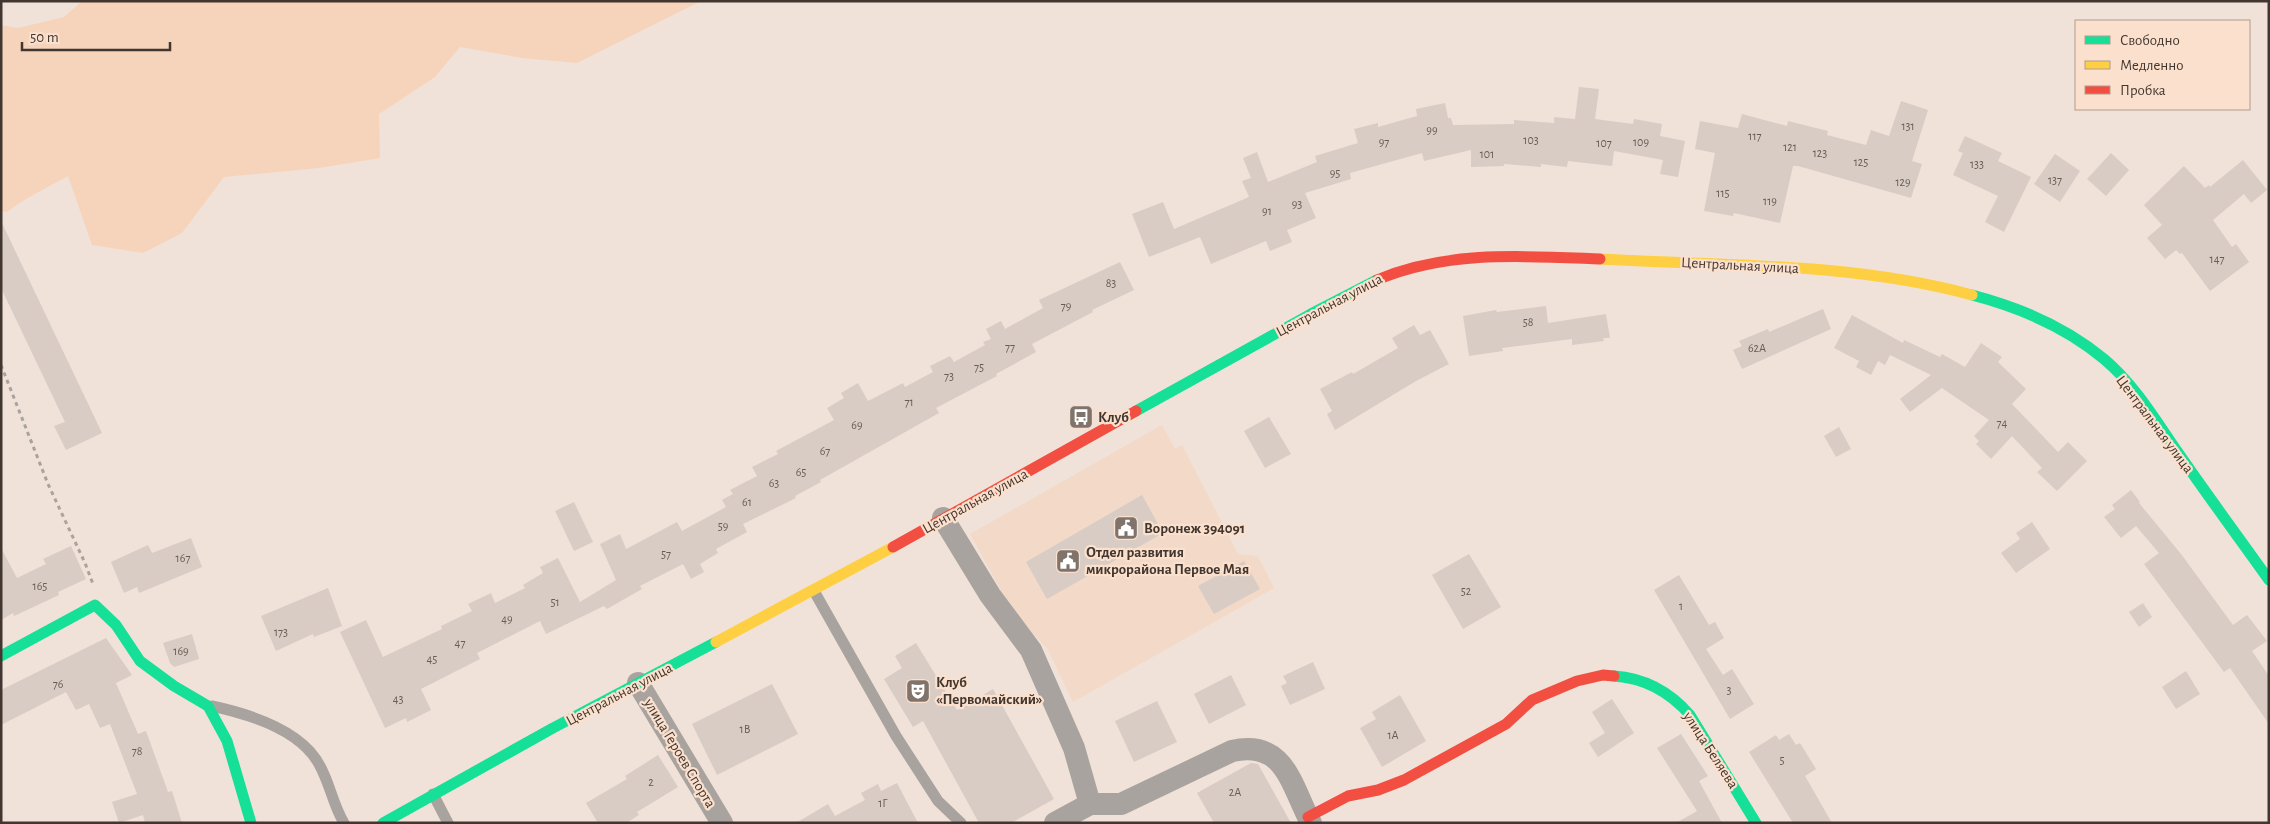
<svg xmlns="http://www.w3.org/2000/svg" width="2270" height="824" font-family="'Alegreya Sans',sans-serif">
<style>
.built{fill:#f2d9c8}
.green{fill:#f6d4bb}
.building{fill:#d8ccc4}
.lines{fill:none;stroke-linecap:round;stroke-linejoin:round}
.path{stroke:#a9a29d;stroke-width:3;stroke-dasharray:4 4;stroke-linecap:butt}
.lane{stroke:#a9a39f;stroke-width:11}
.street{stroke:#a9a39f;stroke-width:22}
.fast{stroke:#16e098;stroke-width:11}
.slow{stroke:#ffcf43;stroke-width:11}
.jam{stroke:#f24e42;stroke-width:11}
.labels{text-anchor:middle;stroke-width:4.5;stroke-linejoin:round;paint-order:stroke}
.number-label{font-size:12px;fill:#685d56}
.street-label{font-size:15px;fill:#423730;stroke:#fbe0cd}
.poi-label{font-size:15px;font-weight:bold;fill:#423730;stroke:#fbe0cd;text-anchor:start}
</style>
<rect width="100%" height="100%" fill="#f0e2d8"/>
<!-- built -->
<path class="built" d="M1162,425l13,24 7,-4 56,109 20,2 16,32 -201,114 -26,-54 -33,-34 -44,-80z"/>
<!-- green -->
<path class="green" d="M82,1h619l-124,62 -55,-5 -62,-11 -25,30 -56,37 1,44 -61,10 -95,9 -42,56 -39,20 -51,-8 -24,-69c-21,12 -42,21 -61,36l-6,-1v-186l17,3 46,-11z"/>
<!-- building -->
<g class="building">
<path d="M1579,87l20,2 -4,30 38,5 1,-5 28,5 -2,12 25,5 -7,36 -18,-3 3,-14 -49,-9 -2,15 -44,-5 -1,6 -26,-3v3l-37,-3v2l-33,1v-17l-47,11 -2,-8 -72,20 1,6 -46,14 11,25 -29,12 5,12 -22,9 -4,-10 -55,23 -11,-27 -51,20 -17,-43 31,-12 11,27 75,-32 -7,-16 9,-3 -8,-20 14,-6 11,30 49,-20 -2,-6 43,-13 -4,-14 24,-6v4l39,-11 -1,-7 29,-6 3,15h3l2,7 61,-1v-4l40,3v-6l21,2z"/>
<path d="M1901,101l27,9 -16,51 10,3 -11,34 -113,-32h-5l-13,57 -46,-10 -1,3 -29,-5 11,-58 -20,-4 5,-28 38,7 4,-14 45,12 1,-5 40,10 -1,4 39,10 5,-15 18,6z"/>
<path d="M1965,136l37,17 -4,8 33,16 -27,55 -19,-10 13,-26 -45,-21 10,-22 -5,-2z"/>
<path d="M2111,153l18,17 -23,26 -19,-17z"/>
<path d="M2055,154l25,17 -20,31 -26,-18z"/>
<path d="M2243,160l24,30 -16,13 -7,-9 -31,26 19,27 4,-3 13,18 -39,29 -28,-38 -2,1 -4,-4 -11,9 -18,-21 15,-13 -18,-20 40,-39 21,22 4,-3 1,2z"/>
<path d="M1,221l101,212 -36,17 -12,-24 11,-4 -64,-134z"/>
<path d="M1120,262l14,28 -42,20 1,2 -61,32 4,8 -40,22 1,2 -61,32 3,5 -119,67 1,2 -26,14 1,2 -53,26 4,8 -31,17 2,4 -18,11 4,8 -13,7 -8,-15 -43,22 2,3 -35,20 -3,-3 -58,28 -6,-13 -63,32 3,6 -59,30 10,21 -24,12 -1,-4 -21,10 -45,-96 26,-12 17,37 59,-28 -1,-3 31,-15 -4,-7 23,-11 4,10 30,-15 -2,-3 20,-12 -3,-6 18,-9 22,44 36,-22 -16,-36 20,-10 6,15 51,-27 5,9 44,-24 -4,-7 11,-6 -3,-4 27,-14 -5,-9 26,-13 -2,-3 58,-31 -7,-12 17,-10 -3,-5 17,-10 10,18 35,-18 2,4 28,-15 -3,-6 20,-10 4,6 31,-17 -2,-3 8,-3 -5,-10 15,-8 4,8 38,-21 -4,-8z"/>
<path d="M1546,306l2,17 58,-9 4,24h-7l1,3 -32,4v-6l-70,9 1,3 -34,5 -6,-40 33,-6 1,2z"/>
<path d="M1823,309l8,20 -89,40 -9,-19 9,-4 -3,-5 29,-12 1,3z"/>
<path d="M1852,315l51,28 1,-3 36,17 2,-3 23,13 16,-24 21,14 -4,5 28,27 -14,15 46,48 10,-10 19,19 -30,30 -20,-19 5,-4 -30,-32 -21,23 -15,-15 3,-3 -5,-5 15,-16 -47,-32 -32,24 -10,-13 31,-24 -41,-20 -5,10 -7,-4 -7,14 -15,-8 3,-6 -25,-13z"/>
<path d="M1414,325l6,10 10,-5 19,34 -33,17 -81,49 -8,-16 5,-3 -12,-22 32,-17 1,2 45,-26 -6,-10z"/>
<path d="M1269,417l22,37 -26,14 -21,-37z"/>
<path d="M1839,427l12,22 -15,8 -12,-21z"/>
<path d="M2131,490l9,12 -1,1 42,51 52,71 14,-10 20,26 -15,10 17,25v48l-39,-56 -6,4 -80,-108 15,-11 -23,-27 -15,12 -17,-21 11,-8 -3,-4z"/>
<path d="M1142,495l21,38 -116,66 -21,-37z"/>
<path d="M574,502l19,40 -19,9 -19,-40z"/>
<path d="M2032,522l18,27 -34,24 -15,-20 19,-14 -4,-6z"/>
<path d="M191,538l11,29 -63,26 -2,-6 -13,6 -13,-31 37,-17 4,8z"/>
<path d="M71,546l15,33 -28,13 1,3 -45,21 -1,-3 -12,7v-72l16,30 29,-14 -3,-5z"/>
<path d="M1469,554l32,53 -38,22 -31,-54z"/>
<path d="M1244,561l16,28 -46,25 -16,-28z"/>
<path d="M1679,575l30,50 6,-3 9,16 -18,11 17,26 9,-6 22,35 -24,15 -76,-129z"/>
<path d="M328,588l14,38 -28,11 -1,-3 -37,17 -15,-35z"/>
<path d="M2143,603l9,14 -13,10 -10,-15z"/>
<path d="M192,634l7,25 -25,8 -4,-4 -7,-20z"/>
<path d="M106,638l26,37 -16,8 22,51 8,-3 22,61 4,-1 10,32h-37l-2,-8 -24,8 -7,-21 25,-8 -27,-70 -10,4 -11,-24 -13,6 -10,-18 -65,33v-35z"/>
<path d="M916,643l41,67 36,-21 61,110 -43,24h-32l-56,-102 -10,6 -29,-48 18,-11 -7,-12z"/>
<path d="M1313,662l12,27 -35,16 -9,-19 6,-3 -4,-7z"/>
<path d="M2186,671l14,23 -24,15 -14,-22z"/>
<path d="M1231,675l15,30 -37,19 -15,-30z"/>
<path d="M772,684l26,50 -81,41 -25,-51z"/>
<path d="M1400,695l26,46 -44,26 -22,-39 16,-9 -4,-7z"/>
<path d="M1612,699l22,34 -36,24 -9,-14 16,-10 -13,-21z"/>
<path d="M1157,701l20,41 -43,20 -19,-41z"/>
<path d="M1681,734l27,42 -9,5 23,42h-46l21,-12 -40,-63z"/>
<path d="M1789,734l7,11 4,-2 16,26 -11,7 27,47h-39l-44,-71 27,-17 3,5z"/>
<path d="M658,755l20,32 -41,25 2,3 -13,8h-28l-12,-20 41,-24 -2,-3z"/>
<path d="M1251,763l7,1 33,59h-77l-17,-30z"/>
<path d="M897,783l21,40h-122l32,-19 7,12 30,-16 -4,-7 17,-9 3,7z"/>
</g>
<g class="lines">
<!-- path -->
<path class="path" d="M1,365l47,119 37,79 8,21"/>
<!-- lane -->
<g class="lane">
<path d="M814,591l82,145 42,65 23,22"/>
<path d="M212,706c37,8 90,24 108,60 10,18 13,39 24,57"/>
<path d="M433,794l15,29"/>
</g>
<!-- street -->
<g class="street">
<path d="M943,518l47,77 41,55 43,98 16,56"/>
<path d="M638,683l84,140"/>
<path d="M1055,823l35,-19h31l111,-53c53,-12 59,34 79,72"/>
</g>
<!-- fast -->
<g class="fast">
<path d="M1972,295c46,12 95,33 132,64 31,26 52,62 75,95 29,42 60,84 90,126"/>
<path d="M1136,411l175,-97 66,-34"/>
<path d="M1,656l94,-51 21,20 24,36 34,25 34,20 19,35 24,82"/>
<path d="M1614,676c31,2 55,15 76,39l66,108"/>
<path d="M383,823l170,-95 163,-86"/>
</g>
<!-- slow -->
<g class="slow">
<path d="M1600,259c124,7 250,3 372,36"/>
<path d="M716,642l177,-95"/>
</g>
<!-- jam -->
<g class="jam">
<path d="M1377,280c70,-30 149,-24 223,-21"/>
<path d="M893,547l243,-136"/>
<path d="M1308,817l40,-21 30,-6 26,-10 102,-56 26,-24 45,-19 26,-6 11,1"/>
</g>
</g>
<!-- icons -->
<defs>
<symbol id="bus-square" viewBox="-11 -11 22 22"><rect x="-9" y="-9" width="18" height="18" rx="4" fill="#7f736b" stroke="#fbe0cd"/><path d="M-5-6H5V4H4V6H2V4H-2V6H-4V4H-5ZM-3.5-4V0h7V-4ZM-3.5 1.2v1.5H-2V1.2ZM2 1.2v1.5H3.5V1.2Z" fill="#fff"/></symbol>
<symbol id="civic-square" viewBox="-11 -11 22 22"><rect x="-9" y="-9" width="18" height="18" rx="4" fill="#7f736b" stroke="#fbe0cd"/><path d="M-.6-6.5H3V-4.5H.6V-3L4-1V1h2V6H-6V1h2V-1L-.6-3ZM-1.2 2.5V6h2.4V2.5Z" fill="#fff"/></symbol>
<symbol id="theatre-square" viewBox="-11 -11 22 22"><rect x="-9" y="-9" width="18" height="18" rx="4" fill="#7f736b" stroke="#fbe0cd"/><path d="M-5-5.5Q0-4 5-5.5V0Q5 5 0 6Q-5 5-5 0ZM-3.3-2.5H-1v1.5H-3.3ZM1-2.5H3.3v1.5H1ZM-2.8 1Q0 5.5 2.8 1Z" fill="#fff"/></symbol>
</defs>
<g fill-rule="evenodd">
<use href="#bus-square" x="1067" y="403" width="28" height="28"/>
<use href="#civic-square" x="1112" y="514" width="28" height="28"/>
<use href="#civic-square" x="1054" y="547" width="28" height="28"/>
<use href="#theatre-square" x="904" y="677" width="28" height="28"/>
</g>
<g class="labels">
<!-- number labels -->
<g class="number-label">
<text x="1908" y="130">131</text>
<text x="1432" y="134">99</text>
<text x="1755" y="140">117</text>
<text x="1531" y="144">103</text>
<text x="1384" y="146">97</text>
<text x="1641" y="146">109</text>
<text x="1604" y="147">107</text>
<text x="1790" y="151">121</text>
<text x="1820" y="157">123</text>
<text x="1487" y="158">101</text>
<text x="1861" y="166">125</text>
<text x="1977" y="168">133</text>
<text x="1335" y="177">95</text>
<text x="2055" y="184">137</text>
<text x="1903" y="186">129</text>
<text x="1723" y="197">115</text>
<text x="1770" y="205">119</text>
<text x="1297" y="208">93</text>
<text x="1267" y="215">91</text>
<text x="2217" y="263">147</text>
<text x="1111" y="287">83</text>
<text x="1066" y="310">79</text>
<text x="1528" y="326">58</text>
<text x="1010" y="351">77</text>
<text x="1757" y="352">62А</text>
<text x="979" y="371">75</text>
<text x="949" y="380">73</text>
<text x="909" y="406">71</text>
<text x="2002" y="427">74</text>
<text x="857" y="429">69</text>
<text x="825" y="455">67</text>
<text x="801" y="476">65</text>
<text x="774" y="487">63</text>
<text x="747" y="506">61</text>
<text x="723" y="530">59</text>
<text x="666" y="558">57</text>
<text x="183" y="562">167</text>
<text x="40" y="590">165</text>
<text x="1466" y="595">52</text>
<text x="555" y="606">51</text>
<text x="1681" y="610">1</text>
<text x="507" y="623">49</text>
<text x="281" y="636">173</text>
<text x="460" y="647">47</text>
<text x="181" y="655">169</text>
<text x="432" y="663">45</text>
<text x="58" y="688">76</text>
<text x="1729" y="694">3</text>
<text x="398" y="703">43</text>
<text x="745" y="733">1В</text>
<text x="1393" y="739">1А</text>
<text x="137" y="755">78</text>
<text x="1782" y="764">5</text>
<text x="651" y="786">2</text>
<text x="1235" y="796">2А</text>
<text x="883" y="807">1Г</text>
</g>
<!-- street labels -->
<g class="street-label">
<text transform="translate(1740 265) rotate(3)" y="5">Центральная улица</text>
<text transform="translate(1329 305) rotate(-28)" y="5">Центральная улица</text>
<text transform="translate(2155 424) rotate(53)" y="5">Центральная улица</text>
<text transform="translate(975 501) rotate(-29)" y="5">Центральная улица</text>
<text transform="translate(619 694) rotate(-28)" y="5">Центральная улица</text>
<text transform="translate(1711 750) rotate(57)" y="5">улица Беляева</text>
<text transform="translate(680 753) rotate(59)" y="5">улица Героев Спорта</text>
</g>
<!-- poi labels -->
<g class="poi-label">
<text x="1098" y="422">Клуб</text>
<text x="1144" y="533">Воронеж 394091</text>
<text x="1086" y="557">Отдел развития<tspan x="1086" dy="17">микрорайона Первое Мая</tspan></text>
<text x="936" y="687">Клуб<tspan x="936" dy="17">«Первомайский»</tspan></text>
</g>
</g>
<!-- border -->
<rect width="2270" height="824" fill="none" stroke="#423730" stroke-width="5"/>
<!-- legend -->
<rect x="2075" y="20" width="175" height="90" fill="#fbe0cd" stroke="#b19c8e"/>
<rect x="2085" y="36" width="25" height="8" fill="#16e098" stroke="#b19c8e"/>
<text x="2120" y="45" font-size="15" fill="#423730">Свободно</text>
<rect x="2085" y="61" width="25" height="8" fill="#ffcf43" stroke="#b19c8e"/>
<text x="2120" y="70" font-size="15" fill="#423730">Медленно</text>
<rect x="2085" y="86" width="25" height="8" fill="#f24e42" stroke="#b19c8e"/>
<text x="2120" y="95" font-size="15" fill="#423730">Пробка</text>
<!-- scale -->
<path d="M22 42v8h148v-8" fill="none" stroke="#423730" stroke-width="2.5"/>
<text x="30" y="42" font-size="15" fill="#423730" stroke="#fbe0cd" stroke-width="4" paint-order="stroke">50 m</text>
</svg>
